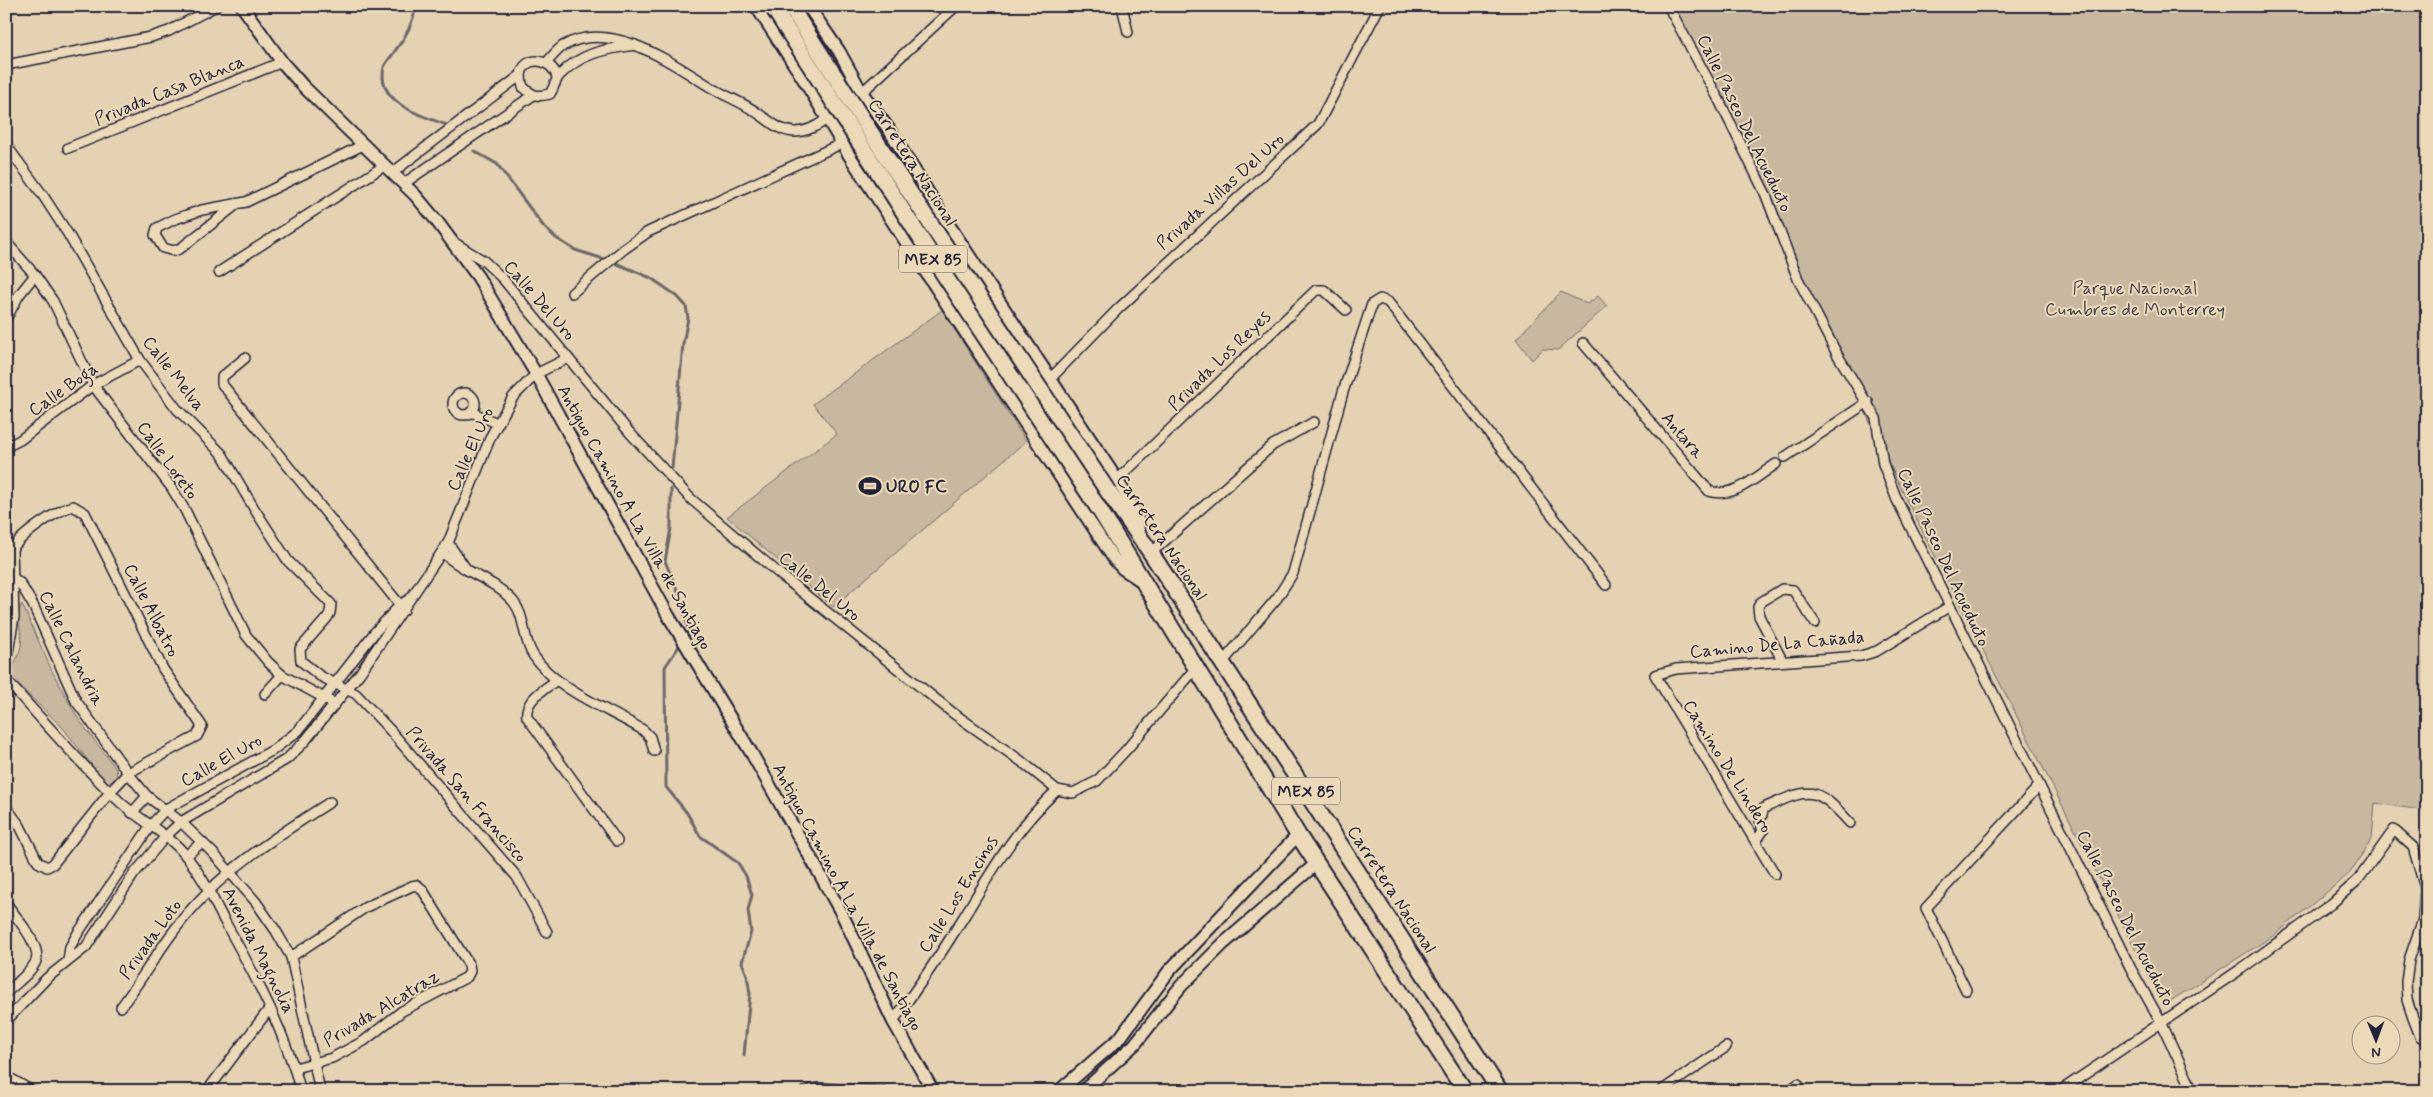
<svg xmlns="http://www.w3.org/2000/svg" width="2433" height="1097" font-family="Mynerve,sans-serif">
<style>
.green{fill:#c8b8a0;stroke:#756d6e}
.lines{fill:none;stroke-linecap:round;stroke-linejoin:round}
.stream{stroke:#6e686a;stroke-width:3}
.street-casing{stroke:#22223b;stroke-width:12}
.secondary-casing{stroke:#22223b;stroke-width:15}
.highway-casing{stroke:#22223b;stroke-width:19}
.street{stroke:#ecd9b7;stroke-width:9}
.secondary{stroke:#ecd9b7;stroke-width:11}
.highway{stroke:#ecd9b7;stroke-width:15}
.highway-bridge-casing{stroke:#22223b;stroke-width:19;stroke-linecap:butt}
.highway-bridge{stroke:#ecd9b7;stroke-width:15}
.labels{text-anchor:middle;stroke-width:4;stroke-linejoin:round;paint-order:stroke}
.shield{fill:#ecd9b7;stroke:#5f5960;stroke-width:1}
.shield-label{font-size:16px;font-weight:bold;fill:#22223b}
.street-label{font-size:18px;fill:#22223b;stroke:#ecd9b7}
.park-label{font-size:18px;fill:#43404f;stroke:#ecd9b7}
.poi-label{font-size:18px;font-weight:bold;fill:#22223b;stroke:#ecd9b7;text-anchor:start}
</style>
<rect width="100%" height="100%" fill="#e4d2b2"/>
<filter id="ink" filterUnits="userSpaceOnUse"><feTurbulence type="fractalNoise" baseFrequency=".02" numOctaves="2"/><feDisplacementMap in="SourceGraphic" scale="10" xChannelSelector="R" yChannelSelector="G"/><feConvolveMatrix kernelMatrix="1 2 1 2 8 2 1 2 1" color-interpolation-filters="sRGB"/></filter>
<g filter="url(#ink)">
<!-- green -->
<g class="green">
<path d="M1674,6h753v822l-6,-18 -46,-7 -3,36 -22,34 -74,61 -112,71 -257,-504z"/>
<path d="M1561,292l26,12 11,-8 9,10 -49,44 -15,-1 -11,11 -16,-21z"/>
<path d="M942,310l84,131 -193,166 -106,-90 110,-83 -24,-30z"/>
<path d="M22,604l29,65 26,48 39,52 1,6 -3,5 -5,3 -5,-2 -41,-53 -54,-52c3,-8 11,-23 12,-30 3,-14 -8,-27 1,-42z"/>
</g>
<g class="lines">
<!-- stream -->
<g class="stream">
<path d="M416,6c-3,18 -10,31 -21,45 -3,5 -9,11 -11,16 -9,37 41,50 66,59"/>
<path d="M474,151l23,13 47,63 12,11 19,12 32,10"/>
<path d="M613,262l38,16 26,18 9,10 2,12 -5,26 -11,124"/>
<path d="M671,489v39l-6,33 15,36 9,34 -4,5"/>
<path d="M682,642l-17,25 1,120 21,26 13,23 38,27 8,13 6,19 -4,15 3,22 -9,30 5,13 3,19 -6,61"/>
</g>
<defs>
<g id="street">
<path d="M1122,6l6,26"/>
<path d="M1668,6l51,94 46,93 33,86 39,75 39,64 7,46 14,36 234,469 30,53 32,69"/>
<path d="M547,62c5,-5 10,-12 16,-16 47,-28 108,17 146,40 15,10 33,16 47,26 13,8 23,20 40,20 18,-1 32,-14 46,-24"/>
<path d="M6,65l145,-28 18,-6 47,-25"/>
<path d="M557,78c-4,-20 -33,-24 -36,-3 0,4 1,9 2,12 10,9 14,10 27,7 4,-6 5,-13 9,-18 21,-23 46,-27 76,-31"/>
<path d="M859,95l97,-89"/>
<path d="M6,145l36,49 26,40 72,126 37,49 45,45 33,56 33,51 43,43 -1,9 -3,5 -27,31 1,12 19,15 36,18 33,35 128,148 30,55"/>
<path d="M68,148l214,-86"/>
<path d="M392,173l129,-98"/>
<path d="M403,184l129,-88"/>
<path d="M236,205l-55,43 -7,3 -11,-3 -8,-13 2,-7 18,-9 27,-9 44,-8 117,-57"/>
<path d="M6,242l29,33 18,26 40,84 78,102 14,23 61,125 22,27 14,13 53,29"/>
<path d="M455,243l29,18 19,18 127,154 61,66 91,77 171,137 68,48 36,29 16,3 24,-12 30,-32 68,-80"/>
<path d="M219,272l165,-106"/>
<path d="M572,293l52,-44 24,-17 195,-89"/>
<path d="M6,319l13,-24 16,-20"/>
<path d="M1583,343l126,148c25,8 47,-14 67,-27"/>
<path d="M245,358l-23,19v7l182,226"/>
<path d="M1051,378l67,-69 200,-185 62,-118"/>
<circle cx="464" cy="404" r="11"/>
<path d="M471,412l26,11"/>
<path d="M6,447l14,-7 73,-55 47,-25"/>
<path d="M1785,457l83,-55"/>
<path d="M1117,480l199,-190h8l22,20"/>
<path d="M448,543l19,27"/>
<path d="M442,552c20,20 49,26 69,47 15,15 11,39 22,56 24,36 74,53 110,75l7,7 4,14"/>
<path d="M1151,553l122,-108 41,-23"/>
<path d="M12,577l8,6 13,22 43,96 52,72 19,23 34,26 32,31 43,49 20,29 15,26 29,134"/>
<path d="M1782,660l-23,-44 -1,-9 3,-5 21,-13 11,1 22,33"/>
<path d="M1222,663l55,-65 16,-25 50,-181 29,-88 8,-5 8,3 218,283"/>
<path d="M6,664l8,-47 -2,-68c9,-14 45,-39 61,-43l12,7 78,156 39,57 -5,10 -69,37 -18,19 -57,72 -6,3 -9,-5 -18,-36 -14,-19"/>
<path d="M6,680c38,41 74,84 114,122 22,20 49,32 67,55 18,23 25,41 38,65 31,55 59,108 76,169"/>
<path d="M557,680c-12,9 -33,20 -30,37l90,124"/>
<path d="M265,694l17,-19"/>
<path d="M132,813l15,-17"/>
<path d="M1756,841l7,-10 -3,-10 4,-13c45,-20 51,-24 86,15"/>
<path d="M186,856l16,-14"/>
<path d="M1775,874l-120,-199 21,-6 185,-13 16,-5 73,-45"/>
<path d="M6,903c9,13 36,43 30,58 -5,12 -21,23 -30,32"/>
<path d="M291,957l75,-50 46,-21 5,-1 5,4 47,76 1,6 -3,6 -65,34 -38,30 -32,17 -37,10"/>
<path d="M68,961l2,-14 8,-14 73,-108 15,-16 107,-59 25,-19 77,-99 25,-27 8,-5"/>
<path d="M1966,990l-40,-82 113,-122"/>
<path d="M121,1007c23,-31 42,-65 67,-94 38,-45 92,-79 142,-111"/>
<path d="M6,1021l41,-43 39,-31 48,-73 32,-38 15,-14 106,-63 18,-18 55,-68 88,-130 43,-107 22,-39 23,-23 32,-16"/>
<path d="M893,1021c24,-32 46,-64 67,-98 31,-50 53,-92 97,-133"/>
<path d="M6,1076l26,15"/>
<path d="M207,1091l63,-83"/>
<path d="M481,1091v-1"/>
<path d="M806,1091l11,-3 64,3"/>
<path d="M1661,1091l65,-44"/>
<path d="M1789,1091l9,-7"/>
<path d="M2060,1091l181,-122 90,-65 27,-24 36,-50 19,17 12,41 -2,31 -14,41 -3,22 1,18 6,18 7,18 7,5"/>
</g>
<g id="secondary">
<path d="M242,6l40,56 21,24 112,109 21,25 42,57 58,97 132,241 84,139 65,115 25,45 51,107 40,70"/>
<path d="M756,6l45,69 48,80 265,404 9,10 20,13"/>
<path d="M808,6l31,45 23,42 26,35 51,82 178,270 20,34 2,23"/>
<path d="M1059,1091l61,-53 49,-67 129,-136"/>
<path d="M1083,1091l52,-47 46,-58 42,-42 94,-81"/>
</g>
<g id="highway">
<path d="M1109,493l42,60 349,538"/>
<path d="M1099,509l199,326 167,256"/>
</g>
</defs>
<!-- street casing -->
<use href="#street" class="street-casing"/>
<!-- secondary casing -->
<use href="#secondary" class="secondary-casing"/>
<!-- highway casing -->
<use href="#highway" class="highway-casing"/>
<!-- street -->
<use href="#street" class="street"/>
<!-- secondary -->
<use href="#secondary" class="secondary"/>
<!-- highway -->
<use href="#highway" class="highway"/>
<defs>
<g id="highway-bridge">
<path d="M772,6l165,258 162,245"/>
<path d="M790,6l101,158 218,329"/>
</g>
</defs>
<!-- highway-bridge casing -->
<use href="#highway-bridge" class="highway-bridge-casing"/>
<!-- highway-bridge -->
<use href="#highway-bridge" class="highway-bridge"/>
</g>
</g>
<!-- icons -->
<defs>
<symbol id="stadium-bare" viewBox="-9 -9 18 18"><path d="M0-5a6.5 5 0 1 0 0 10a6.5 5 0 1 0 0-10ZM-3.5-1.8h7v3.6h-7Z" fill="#22223b" stroke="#ecd9b7" stroke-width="2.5" paint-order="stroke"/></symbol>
</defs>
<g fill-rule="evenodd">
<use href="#stadium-bare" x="854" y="470" width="32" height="32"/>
</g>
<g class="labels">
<!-- shield labels -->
<g class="shield">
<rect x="899" y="245.5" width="68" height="27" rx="4"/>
<rect x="1272" y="777.5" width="68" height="27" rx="4"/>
</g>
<g class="shield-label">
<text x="933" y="265">MEX 85</text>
<text x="1306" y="797">MEX 85</text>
</g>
<!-- street labels -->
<g class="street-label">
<text transform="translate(169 90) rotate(-22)" y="6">Privada Casa Blanca</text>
<text transform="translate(1745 123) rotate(64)" y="6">Calle Paseo Del Acueducto</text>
<text transform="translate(913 162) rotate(57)" y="6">Carretera Nacional</text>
<text transform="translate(1220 191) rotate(-42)" y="6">Privada Villas Del Uro</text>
<text transform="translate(540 300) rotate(49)" y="6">Calle Del Uro</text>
<text transform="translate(1219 360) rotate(-44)" y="6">Privada Los Reyes</text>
<text transform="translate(174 373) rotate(52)" y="6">Calle Melva</text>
<text transform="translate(63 389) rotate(-35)" y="6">Calle Boga</text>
<text transform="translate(1683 435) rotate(50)" y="6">Antara</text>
<text transform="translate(470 449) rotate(-66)" y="6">Calle El Uro</text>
<text transform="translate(168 460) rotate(54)" y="6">Calle Loreto</text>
<text transform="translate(635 517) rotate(61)" y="6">Antiguo Camino A La Villa de Santiago</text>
<text transform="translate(1162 537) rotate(56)" y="6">Carretera Nacional</text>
<text transform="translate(1944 557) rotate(65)" y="6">Calle Paseo Del Acueducto</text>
<text transform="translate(820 586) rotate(39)" y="6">Calle Del Uro</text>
<text transform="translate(152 610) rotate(63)" y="6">Calle Albatro</text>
<text transform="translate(1777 644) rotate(-5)" y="6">Camino De La Cañada</text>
<text transform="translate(72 648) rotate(64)" y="6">Calle Calandria</text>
<text transform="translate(221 760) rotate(-29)" y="6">Calle El Uro</text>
<text transform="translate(1728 766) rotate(58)" y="6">Camino De Lindero</text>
<text transform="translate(467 794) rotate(49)" y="6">Privada San Francisco</text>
<text transform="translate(1392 889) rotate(57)" y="6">Carretera Nacional</text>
<text transform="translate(958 894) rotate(-58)" y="6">Calle Los Encinos</text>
<text transform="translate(848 897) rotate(62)" y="6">Antiguo Camino A La Villa de Santiago</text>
<text transform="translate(2126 918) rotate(63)" y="6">Calle Paseo Del Acueducto</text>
<text transform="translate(150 939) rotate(-54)" y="6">Privada Loto</text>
<text transform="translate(259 950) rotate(63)" y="6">Avenida Magnolia</text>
<text transform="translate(381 1008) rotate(-31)" y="6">Privada Alcatraz</text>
</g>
<!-- park labels -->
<g class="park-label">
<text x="2135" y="294">Parque Nacional<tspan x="2135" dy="21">Cumbres de Monterrey</tspan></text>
</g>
<!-- poi labels -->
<g class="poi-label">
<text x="886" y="492">URO FC</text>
</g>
</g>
<!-- margin -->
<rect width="2433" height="1097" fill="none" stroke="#ecd9b7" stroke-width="25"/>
<rect x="12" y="12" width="2408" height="1072" fill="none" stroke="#22223b" stroke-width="2" filter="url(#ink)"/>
<!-- north arrow -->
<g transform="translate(2376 1040) rotate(179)"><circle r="24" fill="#ecd9b7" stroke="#9b9085"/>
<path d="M0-4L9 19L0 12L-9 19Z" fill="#22223b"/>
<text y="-8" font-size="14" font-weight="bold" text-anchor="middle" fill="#22223b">N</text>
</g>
</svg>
